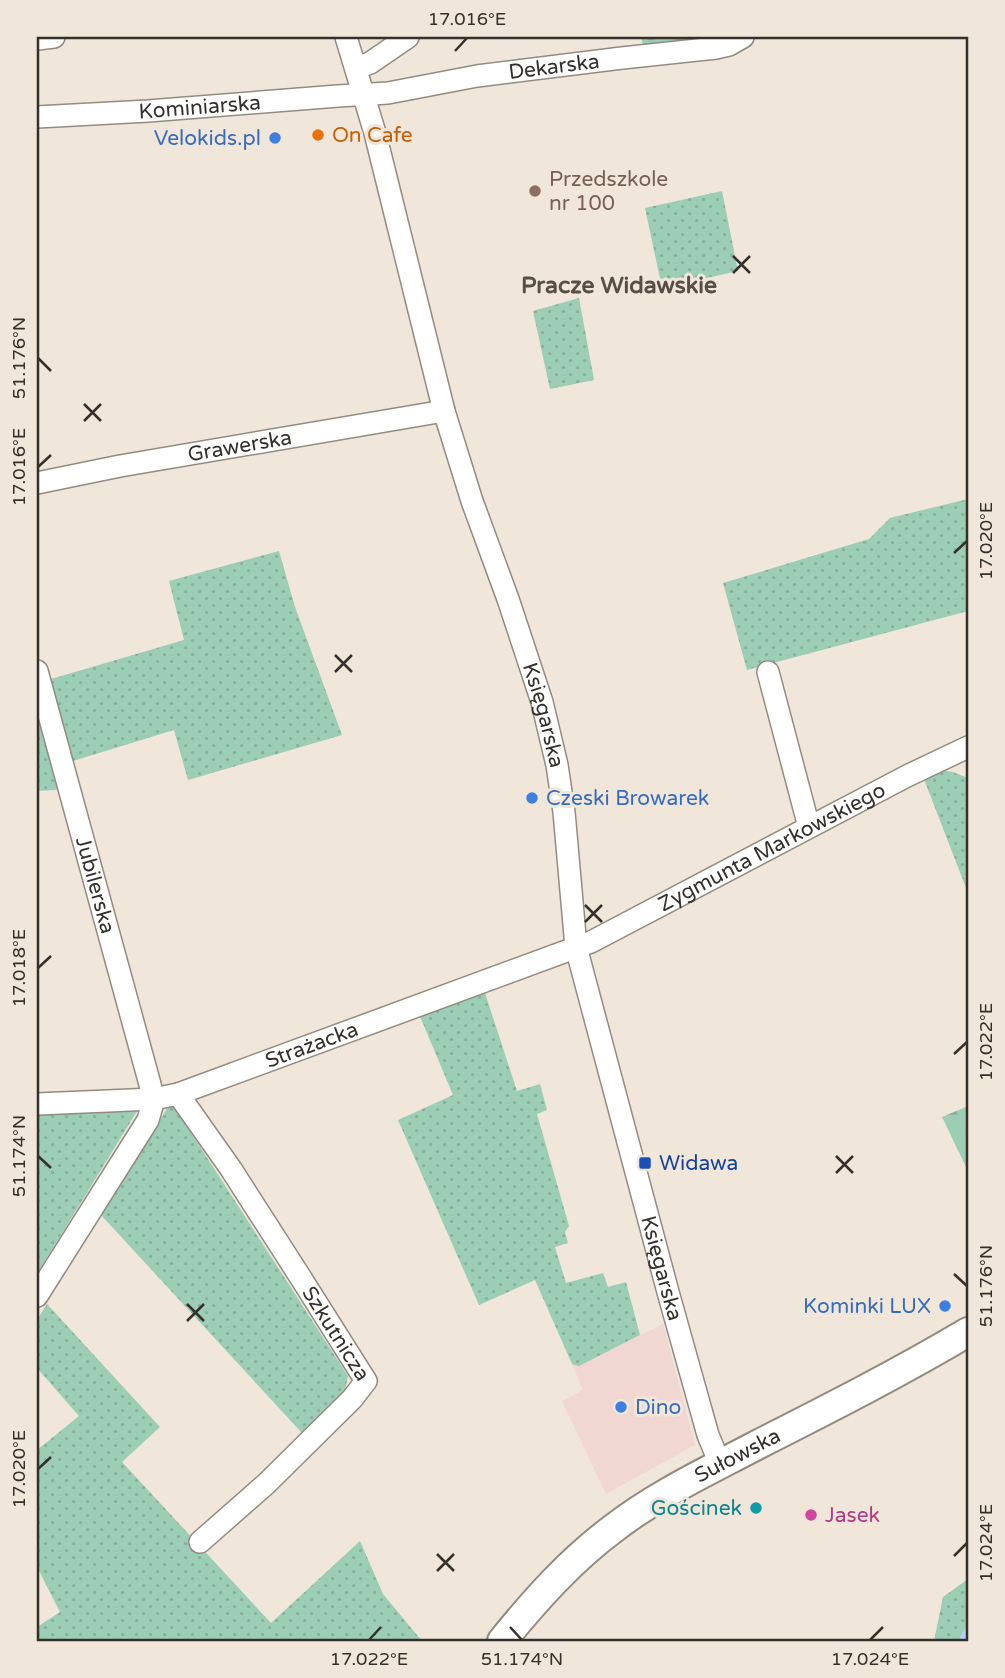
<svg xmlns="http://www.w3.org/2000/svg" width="1005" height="1678" font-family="'Varela Round',sans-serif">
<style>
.commercial{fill:#f1d7d2}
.grass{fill:url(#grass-dots)}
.forest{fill:url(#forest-firs)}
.cemetery{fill:url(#cemetery-stones)}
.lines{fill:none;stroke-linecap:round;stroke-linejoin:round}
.stream{stroke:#b2d2fa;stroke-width:5}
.minor-casing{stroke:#948b80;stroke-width:24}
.major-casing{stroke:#948b80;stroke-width:32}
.minor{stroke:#fff;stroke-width:21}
.major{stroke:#fff;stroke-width:28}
.ticks{fill:none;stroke:#34312c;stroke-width:2.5}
.food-dot{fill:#e8710a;stroke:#f0e6da;stroke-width:2.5}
.shop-dot{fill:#3f7fe0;stroke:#f0e6da;stroke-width:2.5}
.education-dot{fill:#8d6e63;stroke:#f0e6da;stroke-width:2.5}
.transit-dot{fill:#1a4fb4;stroke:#f0e6da;stroke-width:2.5}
.culture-dot{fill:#0f9aa8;stroke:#f0e6da;stroke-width:2.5}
.hotel-dot{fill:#d1479c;stroke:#f0e6da;stroke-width:2.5}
.labels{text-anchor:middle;stroke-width:6;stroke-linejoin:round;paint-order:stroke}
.street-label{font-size:21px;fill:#34312c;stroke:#f0e6da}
.food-label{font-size:21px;fill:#c56008;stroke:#f0e6da;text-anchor:start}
.shop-label{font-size:21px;fill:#366cbe;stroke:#f0e6da;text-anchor:end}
.education-label{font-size:21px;fill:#785e54;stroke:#f0e6da;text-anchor:start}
.transit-label{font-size:21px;fill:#164399;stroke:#f0e6da;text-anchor:start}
.culture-label{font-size:21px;fill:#0d838f;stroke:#f0e6da;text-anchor:end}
.hotel-label{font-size:21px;fill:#b23c85;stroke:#f0e6da;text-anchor:start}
.neighbourhood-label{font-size:23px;font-weight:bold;fill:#574f45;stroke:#f0e6da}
.neatline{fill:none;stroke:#34312c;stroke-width:2.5}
.ticks-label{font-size:18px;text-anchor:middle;fill:#34312c}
</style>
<defs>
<pattern id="grass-dots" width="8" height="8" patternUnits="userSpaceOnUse" patternTransform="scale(1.75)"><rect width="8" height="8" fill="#9ccdb5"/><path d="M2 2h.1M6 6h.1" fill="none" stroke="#87b09c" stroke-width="1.8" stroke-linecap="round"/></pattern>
<pattern id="forest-firs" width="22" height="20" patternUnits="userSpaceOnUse" patternTransform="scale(1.75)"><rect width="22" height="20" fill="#9ccdb5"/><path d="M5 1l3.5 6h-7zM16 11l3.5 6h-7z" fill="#87b09c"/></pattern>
<pattern id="cemetery-stones" width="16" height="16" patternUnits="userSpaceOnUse" patternTransform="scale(1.75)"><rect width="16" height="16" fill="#9ccdb5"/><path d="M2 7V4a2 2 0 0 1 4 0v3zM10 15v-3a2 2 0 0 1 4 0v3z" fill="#87b09c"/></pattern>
</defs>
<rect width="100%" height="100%" fill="#f0e6da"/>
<!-- commercial -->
<path class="commercial" d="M663,1324l32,121 -89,49 -44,-93 21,-11 -11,-26 7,2z"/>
<!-- grass -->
<g class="grass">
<path d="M722,191l16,80 -76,17 -17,-80z"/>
<path d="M579,298l15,82 -44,9 -17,-78z"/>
<path d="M968,499v112l-221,59 -24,-87 146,-44 21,-21z"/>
<path d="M279,551l16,56 47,128 -154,45 -14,-50 -101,31 -22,-82 133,-39 -15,-59z"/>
<path d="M37,700l24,88 -6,2 -18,1z"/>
<path d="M932,769l21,3 15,6v115l-46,-119z"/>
<path d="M484,990l33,101 23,-7 7,26 -10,4 32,112 -4,6 3,11 -13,4 11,36 37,-10 5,14 18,-5 14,53 -61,31 -7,-2 -37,-84 -56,25 -81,-185 55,-25 -34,-81z"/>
<path d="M173,1105l175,271 -4,19 -42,38 -201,-218 67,-108z"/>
<path d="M139,1108l-102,166v-159z"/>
<path d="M47,1304l113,123 -38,35 149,161 89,-82 23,53 39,47h-385v-14l23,-15 -23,-45v-117l42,-34 -42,-48v-48z"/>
<path d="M968,1579v62h-34l9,-44z"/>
</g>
<!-- forest -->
<path class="forest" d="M968,1106v65l-26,-54z"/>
<!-- cemetery -->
<path class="cemetery" d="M641,37h53l2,5 -53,4z"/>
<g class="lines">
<!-- stream -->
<path class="stream" d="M962,1641l2,-7 4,-5"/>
<defs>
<g id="minor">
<path id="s1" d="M346,37l29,96 69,278 28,90 36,98 34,103 15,63 7,47 12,135 92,345 40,143 12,29"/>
<path d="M37,39l17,-2"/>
<path d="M356,68l14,-5 38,-26"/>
<path id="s2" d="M37,117l111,-6 190,-15 50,-3 89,-17 145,-18 94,-10 13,-3 14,-8"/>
<path id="s3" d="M37,483l83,-17 324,-55"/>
<path id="s4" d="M37,671l117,428 -6,21 -111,176"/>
<path d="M768,672l41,155"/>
<path id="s5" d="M178,1094l53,75 68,106 67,106 -14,18 -86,85 -66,58"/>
<path id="s6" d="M37,1104l117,-5 24,-5 413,-152 316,-166 61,-29"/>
</g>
<g id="major">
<path id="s7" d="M502,1641c34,-42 69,-81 112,-113 44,-34 94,-57 143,-83 71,-36 142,-72 211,-113"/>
</g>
</defs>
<!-- minor casing -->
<use href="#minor" class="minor-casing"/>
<!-- major casing -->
<use href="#major" class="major-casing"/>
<!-- minor -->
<use href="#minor" class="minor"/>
<!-- major -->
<use href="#major" class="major"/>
</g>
<!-- ticks -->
<path class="ticks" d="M455,51l12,-13M733,256l17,17M733,273l17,-17M38,358l13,13M84,404l17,17M84,421l17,-17M38,467l13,-12M954,553l13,-12M335,655l17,17M335,672l17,-17M585,905l17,17M585,922l17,-17M38,968l13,-12M954,1054l13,-12M38,1156l13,12M836,1156l17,17M836,1173l17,-17M954,1274l13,12M187,1304l17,17M187,1321l17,-17M38,1469l13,-12M437,1554l17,17M954,1556l13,-13M437,1571l17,-17M510,1627l12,13M369,1640l12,-13M870,1640l13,-13"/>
<!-- markers -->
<circle class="food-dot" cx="318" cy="135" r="7"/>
<g class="shop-dot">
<circle cx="275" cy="138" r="7"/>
<circle cx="532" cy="798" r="7"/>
<circle cx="945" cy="1306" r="7"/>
<circle cx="621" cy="1407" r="7"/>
</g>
<circle class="education-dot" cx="535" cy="191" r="7"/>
<rect class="transit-dot" x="638" y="1156" width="14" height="14" rx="3.5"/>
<circle class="culture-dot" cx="756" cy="1508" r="7"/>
<circle class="hotel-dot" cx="811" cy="1515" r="7"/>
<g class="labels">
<!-- street labels -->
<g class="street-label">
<text dy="7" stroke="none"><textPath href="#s2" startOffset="520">Dekarska</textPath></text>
<text dy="7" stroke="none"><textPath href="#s2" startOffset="163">Kominiarska</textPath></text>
<text dy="7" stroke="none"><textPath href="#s3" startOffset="206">Grawerska</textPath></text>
<text dy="7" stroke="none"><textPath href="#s1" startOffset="707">Księgarska</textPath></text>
<text dy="7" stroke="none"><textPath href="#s6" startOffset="786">Zygmunta Markowskiego</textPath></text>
<text dy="7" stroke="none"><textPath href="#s4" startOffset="222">Jubilerska</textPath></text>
<text dy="7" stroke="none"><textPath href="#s6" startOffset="284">Strażacka</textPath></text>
<text dy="7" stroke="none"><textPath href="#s1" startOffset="1274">Księgarska</textPath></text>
<text dy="7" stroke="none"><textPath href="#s5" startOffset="287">Szkutnicza</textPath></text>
<text dy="7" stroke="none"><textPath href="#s7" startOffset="303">Sułowska</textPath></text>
</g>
<!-- food labels -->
<g class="food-label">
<text x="332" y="142">On Cafe</text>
</g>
<!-- shop labels -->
<g class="shop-label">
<text x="261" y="145">Velokids.pl</text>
<text x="546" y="805" text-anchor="start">Czeski Browarek</text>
<text x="931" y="1313">Kominki LUX</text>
<text x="635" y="1414" text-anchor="start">Dino</text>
</g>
<!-- education labels -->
<g class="education-label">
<text x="549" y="186">Przedszkole<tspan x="549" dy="24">nr 100</tspan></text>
</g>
<!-- transit labels -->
<g class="transit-label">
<text x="659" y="1170">Widawa</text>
</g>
<!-- culture labels -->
<g class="culture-label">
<text x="742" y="1515">Gościnek</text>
</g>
<!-- hotel labels -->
<g class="hotel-label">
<text x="825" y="1522">Jasek</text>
</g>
<!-- neighbourhood labels -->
<g class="neighbourhood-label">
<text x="619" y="293">Pracze Widawskie</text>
</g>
</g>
<!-- border -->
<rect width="1005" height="1678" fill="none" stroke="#f0e6da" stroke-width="77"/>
<rect x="38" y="38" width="929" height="1602" class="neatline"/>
<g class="ticks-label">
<text x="467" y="25">17.016°E</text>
<text transform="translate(19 358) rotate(-90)" y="6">51.176°N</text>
<text transform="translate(19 467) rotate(-90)" y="6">17.016°E</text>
<text transform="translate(986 541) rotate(-90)" y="6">17.020°E</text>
<text transform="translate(19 968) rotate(-90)" y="6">17.018°E</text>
<text transform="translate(986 1042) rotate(-90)" y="6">17.022°E</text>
<text transform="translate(19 1156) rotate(-90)" y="6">51.174°N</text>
<text transform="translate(986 1286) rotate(-90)" y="6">51.176°N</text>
<text transform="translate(19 1469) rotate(-90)" y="6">17.020°E</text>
<text transform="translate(986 1543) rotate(-90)" y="6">17.024°E</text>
<text x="369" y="1665">17.022°E</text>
<text x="522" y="1665">51.174°N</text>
<text x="870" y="1665">17.024°E</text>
</g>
</svg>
